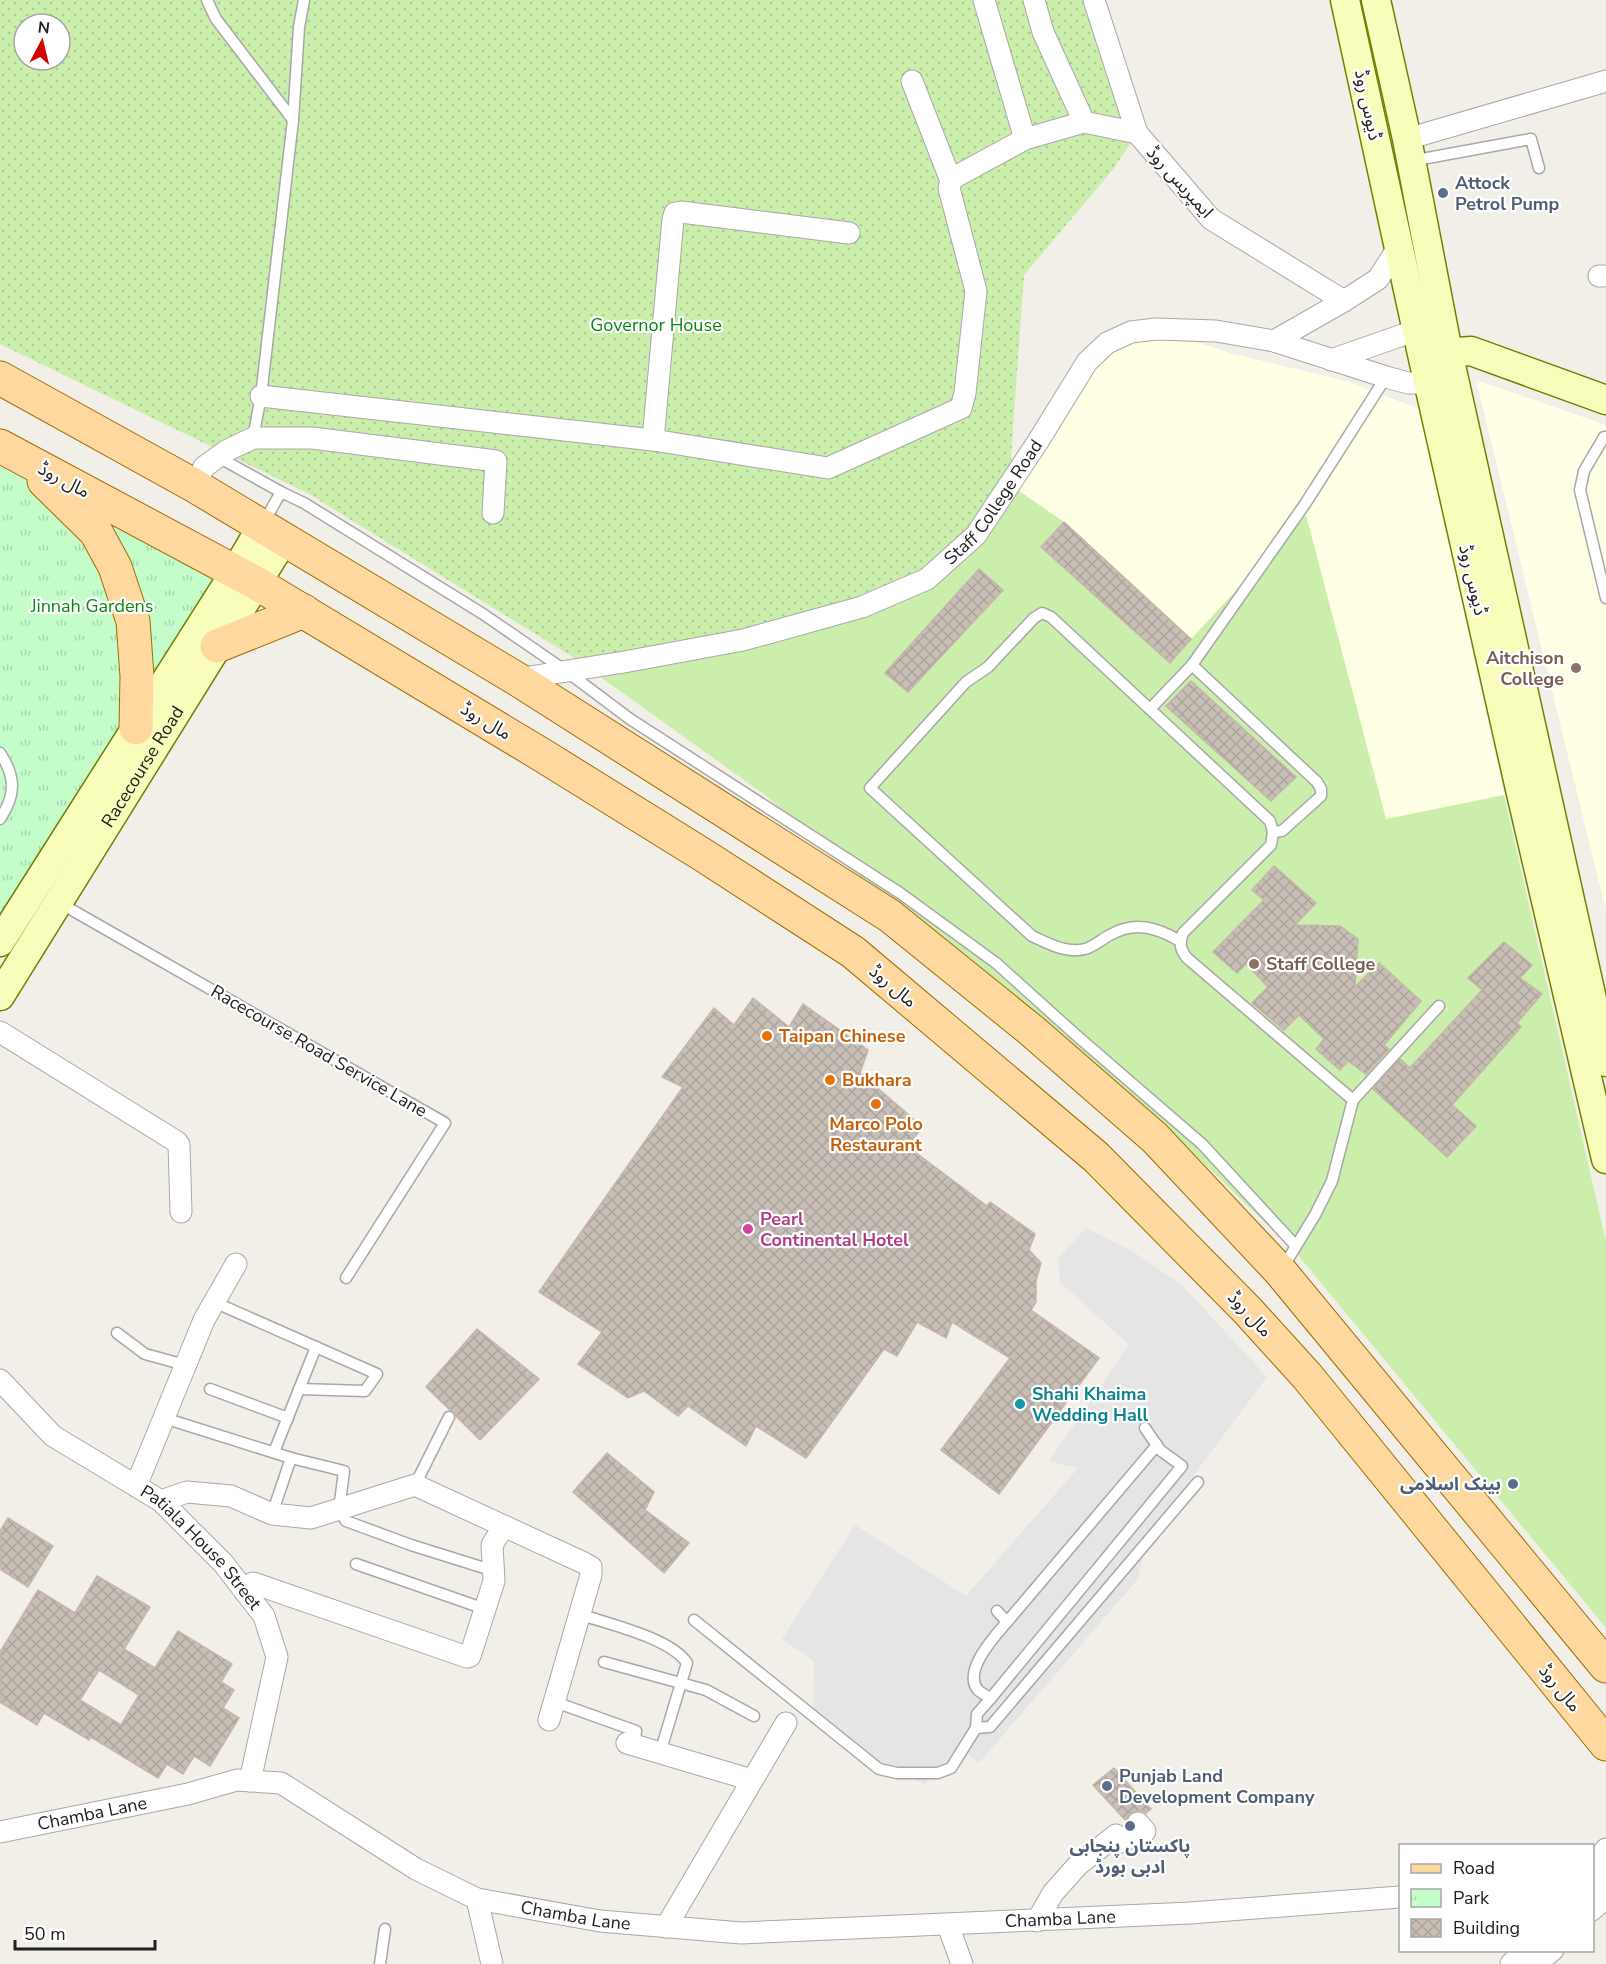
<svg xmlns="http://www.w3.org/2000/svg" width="1606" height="1964" font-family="'Nunito Sans','Noto Sans Arabic',sans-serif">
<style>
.education{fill:#feffe4}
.grass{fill:#cbeeac}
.park{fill:url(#park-tufts)}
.garden{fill:url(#garden-dots);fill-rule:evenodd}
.parking{fill:#e5e5e5}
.building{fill:url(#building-cross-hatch);stroke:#c5b6a9;stroke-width:1.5;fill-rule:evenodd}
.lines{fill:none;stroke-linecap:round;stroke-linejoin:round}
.lane-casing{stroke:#a8a8a8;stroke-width:13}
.street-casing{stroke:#a8a8a8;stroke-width:23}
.secondary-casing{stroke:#708100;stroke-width:31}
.primary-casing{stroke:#9f6d00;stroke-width:35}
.lane{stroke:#fff;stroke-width:10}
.street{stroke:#fff;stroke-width:21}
.secondary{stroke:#f8fdbb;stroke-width:28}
.primary{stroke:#ffd8a0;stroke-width:33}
.service-dot{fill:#5c6f8a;stroke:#fff;stroke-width:2}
.education-dot{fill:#8d6e63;stroke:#fff;stroke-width:2}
.food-dot{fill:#e8710a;stroke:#fff;stroke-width:2}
.hotel-dot{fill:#d1479c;stroke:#fff;stroke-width:2}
.culture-dot{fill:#0f9aa8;stroke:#fff;stroke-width:2}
.labels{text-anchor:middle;stroke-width:4.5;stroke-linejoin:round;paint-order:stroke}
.street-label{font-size:18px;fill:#212121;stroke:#fff}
.service-label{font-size:18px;font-weight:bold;fill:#4e5e75;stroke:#fff;text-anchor:start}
.park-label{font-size:18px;fill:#068914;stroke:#fff}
.education-label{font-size:18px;font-weight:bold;fill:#785e54;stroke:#fff;text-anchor:end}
.food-label{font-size:18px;font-weight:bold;fill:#c56008;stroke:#fff;text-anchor:start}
.hotel-label{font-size:18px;font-weight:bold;fill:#b23c85;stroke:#fff;text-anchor:start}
.culture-label{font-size:18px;font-weight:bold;fill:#0d838f;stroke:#fff;text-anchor:start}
</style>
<defs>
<pattern id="park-tufts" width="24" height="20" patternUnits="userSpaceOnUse" patternTransform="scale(1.5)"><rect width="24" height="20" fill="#c4fcca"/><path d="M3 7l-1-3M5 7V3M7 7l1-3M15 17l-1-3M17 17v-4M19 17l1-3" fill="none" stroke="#a8d8ad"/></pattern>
<pattern id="garden-dots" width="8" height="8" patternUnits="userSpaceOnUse" patternTransform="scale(1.5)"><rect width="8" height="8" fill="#cbeeac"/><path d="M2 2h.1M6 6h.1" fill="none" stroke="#aecc94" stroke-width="1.8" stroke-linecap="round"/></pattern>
<pattern id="building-cross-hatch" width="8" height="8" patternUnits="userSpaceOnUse" patternTransform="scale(1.5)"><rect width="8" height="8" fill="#c7beb6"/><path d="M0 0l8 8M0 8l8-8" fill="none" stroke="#aba39c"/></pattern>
</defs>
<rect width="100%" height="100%" fill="#f2efe8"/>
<!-- education -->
<g class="education">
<path d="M1156,329l74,24 120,29 69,27 85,385 102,446v388l-309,-374 -134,-130 -396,-328 -199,-142 56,8 303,-83 160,-217z"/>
<path d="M1476,380l130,45v486z"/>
</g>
<!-- grass -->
<path class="grass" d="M1009,484l55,38 127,117 115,-124 80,304 118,-24 102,446v387l-309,-374 -134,-130 -267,-216 -131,-113 -197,-141 56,8z"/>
<!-- park -->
<path class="park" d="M0,451l224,122 -224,346z"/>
<!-- garden -->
<path class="garden" d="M0,0h1094l43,133 -23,35 -90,107 -15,209 -82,95 -303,83 -56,-8 -259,-160 -309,-150zM24,24h36v36h-36z"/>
<!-- parking -->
<path class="parking" d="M1086,1228l46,23 50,34 85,92 -118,158 -12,45 -158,183 -19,-16 -36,38 -111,-61 1,-63 -32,-22 73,-114 111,71 112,-128 -29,-7 80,-116 -69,-63 -2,-24z"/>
<!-- building -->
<g class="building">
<path d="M1064,522l127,117 -21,24 -129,-116z"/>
<path d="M979,569l24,21 -95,102 -23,-19z"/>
<path d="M1191,681l105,96 -25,24 -105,-95z"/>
<path d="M1274,866l42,37 -21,22 45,1 18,13 -3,48 24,-24 42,38 -37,44 5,4 -23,25 -18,-13 -8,9 -24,-21 8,-10 -25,-24 -15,15 -32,-27 16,-16 -22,-23 -9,9 -24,-21 51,-52 -12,-10z"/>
<path d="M1504,942l28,23 -12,13 22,16 -25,29 4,4 -69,78 24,21 -29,31 -74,-68 27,-30 10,9 72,-78 -14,-12z"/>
<path d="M753,998l36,29 14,-23 65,46 -8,23 63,54 -16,19 80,60 3,-4 45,32 -6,16 12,13 -5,18v21l-5,8 68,48 -100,136 -58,-44 69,-92 -58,-36 -6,16 -29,-16 -20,34 -13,-7 -78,109 -50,-32 -10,20 -58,-40 -10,10 -34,-25 -16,7 -50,-34 24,-32 -63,-40 144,-205 -21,-10 52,-69 20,17z"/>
<path d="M477,1329l62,50 -59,61 -24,-24 -1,-4 -5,-2 -24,-23z"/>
<path d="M607,1453l47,39 -9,18 44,33 -25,30 -91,-81z"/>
<path d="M8,1518l45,28 -25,41 -28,-18v-38z"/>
<path d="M97,1576l53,31 -26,42 31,19 23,-37 54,33 -11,18 13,8 -11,18 16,10 -29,48 -16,-10 -11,18 -16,-10 -9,14 -67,-41 -2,3 -45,-27 -7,12 -37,-23v-50l38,-62 37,23zM99,1670l40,25 -18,30 -41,-25z"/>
<path d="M1114,1768l37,41 -5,4 -4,-2h-7l-6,3 -3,7 -33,-36z"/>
</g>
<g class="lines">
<defs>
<g id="lane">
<path d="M207,0l9,19 77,101"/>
<path d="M1411,161l120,-22 8,29"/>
<path d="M1606,437h-2l-20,34 -4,19 26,108"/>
<path d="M253,438l8,-42 32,-276 6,-93 5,-27"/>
<path d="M218,457l63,35"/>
<path d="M264,522l17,-30 23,11 179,111 83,57 64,48 270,174 96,70 80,72 126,109 94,102"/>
<path d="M1192,665l125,117 4,7v7l-39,35 -9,1"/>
<path d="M1150,709l42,-44 113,-161 81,-127"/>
<path d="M0,753c16,24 16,42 0,66"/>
<path d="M58,902l387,221 -99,155"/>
<path d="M1180,941c-24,-14 -45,-20 -70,-6 -8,4 -17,12 -25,14 -19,5 -37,-6 -53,-13l-162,-148 96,-106 22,-15 46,-49 8,-5 9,4 219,204 3,11 -2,13 -88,88c-4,10 -3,16 4,25l166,142 -21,81 -17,34 -33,54"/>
<path d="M1353,1100l86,-94"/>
<path d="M214,1302l163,72 -12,17 -66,-2"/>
<path d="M117,1333l28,21 40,11"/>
<path d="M210,1389l78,29"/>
<path d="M164,1418l127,40 -19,56"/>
<path d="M274,1452l42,-105"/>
<path d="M291,1458l53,13 -5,39 7,11 65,24 83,26"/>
<path d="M415,1485l34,-68"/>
<path d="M356,1564l129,45"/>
<path d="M997,1611l10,11c-12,14 -45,49 -29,68 3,3 9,6 13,8l191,-232 -22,-16 -15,-22"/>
<path d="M579,1614c29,10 92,24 108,49l-27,90"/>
<path d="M694,1620l185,149 18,4h41l13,-5 25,-40 1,-14 14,-16"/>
<path d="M1007,1622l150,-177"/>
<path d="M604,1662l102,28 48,26"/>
<path d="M555,1702l81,29 -1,14"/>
<path d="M976,1728l14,-1 208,-245"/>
<path d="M380,1964l5,-35"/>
</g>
<g id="street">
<path d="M984,0l41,139 59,-17 53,11"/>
<path d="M1034,0l9,32 41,90"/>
<path d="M1094,0l43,133 74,86 133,82"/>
<path d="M912,81l39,100"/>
<path d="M1407,139l199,-58"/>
<path d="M1599,276h7"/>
<path d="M1274,341l70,-40 34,-22 21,-33"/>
<path d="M1331,360l86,-30"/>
<path d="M261,396l392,44 175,28 133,-60 4,-15 11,-102 -27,-103 2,-7 4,-4 70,-38"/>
<path d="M653,440l20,-221 2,-6 6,-1 168,21"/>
<path d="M195,486l9,-19 22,-16 27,-13h59l184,23 -3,52"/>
<path id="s1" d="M517,679l107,-17 119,-22 119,-33 65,-28 49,-44 61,-92 50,-81 20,-19 24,-11 25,-3 60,2 58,10 112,36 22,6h20"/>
<path d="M0,1032l177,110 2,3 2,67"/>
<path id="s2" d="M0,1380l53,56 108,65 62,62 41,53 13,41 -27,124"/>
<path d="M136,1486l68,-166 32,-56"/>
<path d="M161,1501l26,-9 44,4 41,18 39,4 104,-33 169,78 7,4v8l-42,145"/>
<path d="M245,1592l8,-9 3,1 211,73 3,-1 24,-75 -2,-36 12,-19"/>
<path d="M627,1743l125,37"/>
<path id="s3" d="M0,1832l188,-38 49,-14 44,3 135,86 61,30 123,22 141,12 449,-20 210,-16"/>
<path d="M1592,1869l14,-20"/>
<path d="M1592,1890l14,-14"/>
<path d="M477,1899l15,65"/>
<path d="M1592,1910l14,-12"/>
<path d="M1037,1921l16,-28 25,-28 38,-30 6,7 10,-8 5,5 8,-8 -7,-8"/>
<path d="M948,1925l14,39"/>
<path d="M666,1927l120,-204"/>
<path d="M1511,1964l15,-14"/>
<path d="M1535,1964l18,-14"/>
</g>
<g id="secondary">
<path d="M1345,0l77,354 98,435 86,370"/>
<path d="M1376,0l31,139 41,213 158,710"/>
<path d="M1430,354l41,-3 135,49"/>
<path d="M0,942l235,-370 27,-46"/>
<path id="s4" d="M0,996l284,-457"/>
</g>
<g id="primary">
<path d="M0,378l195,108 322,193 373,237 141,114 124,108 125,133 326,395"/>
<path d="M0,446l256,137 286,172 161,100 150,97 243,205 152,154 59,65 299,368"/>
<path d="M44,481l52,51 19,35 18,54 4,55 -1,52"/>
<path d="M217,646l87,-35"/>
</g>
</defs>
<!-- lane casing -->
<use href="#lane" class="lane-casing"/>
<!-- street casing -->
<use href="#street" class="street-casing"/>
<!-- secondary casing -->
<use href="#secondary" class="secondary-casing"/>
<!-- primary casing -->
<use href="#primary" class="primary-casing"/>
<!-- lane -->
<use href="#lane" class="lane"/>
<!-- street -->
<use href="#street" class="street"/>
<!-- secondary -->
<use href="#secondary" class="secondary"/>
<!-- primary -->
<use href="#primary" class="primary"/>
</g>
<!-- markers -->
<g class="service-dot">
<circle cx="1443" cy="193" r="6"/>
<circle cx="1513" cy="1484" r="6"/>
<circle cx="1107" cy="1786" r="6"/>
<circle cx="1130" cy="1826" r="6"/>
</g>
<g class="education-dot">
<circle cx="1576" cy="668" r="6"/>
<circle cx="1254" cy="964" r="6"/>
</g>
<g class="food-dot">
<circle cx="767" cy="1036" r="6"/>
<circle cx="830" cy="1080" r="6"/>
<circle cx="876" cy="1104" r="6"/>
</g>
<circle class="hotel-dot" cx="748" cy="1229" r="6"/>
<circle class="culture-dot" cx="1020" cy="1404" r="6"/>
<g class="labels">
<!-- street labels -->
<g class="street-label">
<text transform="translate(1368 105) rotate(78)" y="6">ڈیوس روڈ</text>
<text transform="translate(1180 182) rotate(48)" y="6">ایمپریس روڈ</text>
<text transform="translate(64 480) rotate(28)" y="6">مال روڈ</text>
<text dy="6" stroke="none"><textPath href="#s1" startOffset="526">Staff College Road</textPath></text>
<text transform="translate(1473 580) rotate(77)" y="6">ڈیوس روڈ</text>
<text transform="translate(486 721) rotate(31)" y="6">مال روڈ</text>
<text dy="6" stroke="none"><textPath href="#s4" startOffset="270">Racecourse Road</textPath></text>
<text transform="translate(893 986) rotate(40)" y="6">مال روڈ</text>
<text transform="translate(319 1051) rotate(30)" y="6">Racecourse Road Service Lane</text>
<text transform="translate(1250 1314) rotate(47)" y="6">مال روڈ</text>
<text dy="6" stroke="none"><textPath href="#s2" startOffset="264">Patiala House Street</textPath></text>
<text transform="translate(1560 1688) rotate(51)" y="6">مال روڈ</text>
<text dy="6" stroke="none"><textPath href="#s3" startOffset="94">Chamba Lane</textPath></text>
<text dy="6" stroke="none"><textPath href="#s3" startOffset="615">Chamba Lane</textPath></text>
<text dy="6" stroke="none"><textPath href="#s3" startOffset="1101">Chamba Lane</textPath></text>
</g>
<!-- service labels -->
<g class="service-label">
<text x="1455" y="189">Attock<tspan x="1455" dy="21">Petrol Pump</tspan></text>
<text x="1501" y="1490" text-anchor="end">بینک اسلامی</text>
<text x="1119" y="1782">Punjab Land<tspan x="1119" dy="21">Development Company</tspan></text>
<text x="1130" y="1852" text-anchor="middle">پاکستان پنجابی<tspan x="1130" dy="21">ادبی بورڈ</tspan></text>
</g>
<!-- park labels -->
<g class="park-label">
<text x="656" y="331">Governor House</text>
<text x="92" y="612">Jinnah Gardens</text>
</g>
<!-- education labels -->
<g class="education-label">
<text x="1564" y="664">Aitchison<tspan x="1564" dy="21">College</tspan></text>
<text x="1266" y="970" text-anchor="start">Staff College</text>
</g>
<!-- food labels -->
<g class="food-label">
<text x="779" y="1042">Taipan Chinese</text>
<text x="842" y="1086">Bukhara</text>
<text x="876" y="1130" text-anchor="middle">Marco Polo<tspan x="876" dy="21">Restaurant</tspan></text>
</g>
<!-- hotel labels -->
<g class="hotel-label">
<text x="760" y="1225">Pearl<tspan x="760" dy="21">Continental Hotel</tspan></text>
</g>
<!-- culture labels -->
<g class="culture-label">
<text x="1032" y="1400">Shahi Khaima<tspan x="1032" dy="21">Wedding Hall</tspan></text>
</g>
</g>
<!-- legend -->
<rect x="1399" y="1844" width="195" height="108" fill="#ffffff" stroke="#a6a6a6" stroke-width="1.5"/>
<rect x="1411" y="1864" width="30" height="9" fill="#ffd8a0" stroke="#a6a6a6" stroke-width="1.5"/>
<text x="1453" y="1874" font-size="18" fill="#212121">Road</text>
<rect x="1411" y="1889" width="30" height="18" fill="url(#park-tufts)" stroke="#a6a6a6" stroke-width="1.5"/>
<text x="1453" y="1904" font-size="18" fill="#212121">Park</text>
<rect x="1411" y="1919" width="30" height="18" fill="url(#building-cross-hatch)" stroke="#a6a6a6" stroke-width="1.5"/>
<text x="1453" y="1934" font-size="18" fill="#212121">Building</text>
<!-- north arrow -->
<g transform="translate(42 42) rotate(7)"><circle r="28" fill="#ffffff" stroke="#a6a6a6" stroke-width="1.5"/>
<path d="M0-4.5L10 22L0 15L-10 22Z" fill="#d30400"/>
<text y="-9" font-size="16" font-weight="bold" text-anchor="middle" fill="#212121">N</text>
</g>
<!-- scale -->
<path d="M15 1940v9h140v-9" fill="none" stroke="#212121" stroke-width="3"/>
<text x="24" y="1940" font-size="18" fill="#212121" stroke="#ffffff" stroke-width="4.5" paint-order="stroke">50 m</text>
</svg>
